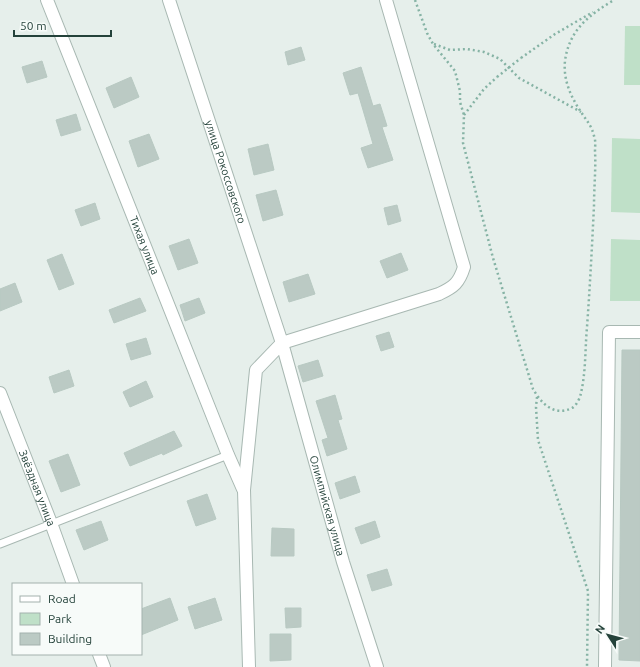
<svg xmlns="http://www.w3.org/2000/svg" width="640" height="667" font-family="Ubuntu,sans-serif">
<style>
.green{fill:#bfe0c8}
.building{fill:#bbcac4;stroke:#b8c9c2}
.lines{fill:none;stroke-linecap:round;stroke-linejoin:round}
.lane-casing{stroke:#a8b8b2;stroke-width:9}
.street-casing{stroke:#a8b8b2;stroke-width:14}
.path{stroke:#86b3a5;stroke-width:2.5;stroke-dasharray:2 3;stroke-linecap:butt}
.lane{stroke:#fff;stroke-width:7}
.street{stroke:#fff;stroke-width:12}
.path-bridge{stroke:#86b3a5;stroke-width:2.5;stroke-dasharray:2 3;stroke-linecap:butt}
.labels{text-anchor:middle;stroke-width:3.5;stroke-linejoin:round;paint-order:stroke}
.street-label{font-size:11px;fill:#24423a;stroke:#f7fbf9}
</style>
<rect width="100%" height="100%" fill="#e6efeb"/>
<!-- green -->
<g class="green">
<path d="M625,26h15v59h-16z"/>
<path d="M612,138l28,1v74l-29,-1z"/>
<path d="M611,239l29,1v61h-30z"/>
</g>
<!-- building -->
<g class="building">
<path d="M301,47l4,13 -17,5 -3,-13z"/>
<path d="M42,61l5,16 -20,6 -5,-16z"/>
<path d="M361,67l12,39 7,-2 7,22 -5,1 11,33 -25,8 -7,-20 12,-4 -15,-51 -8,2 -7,-22z"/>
<path d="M131,77l8,20 -25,11 -8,-20z"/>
<path d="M76,114l5,16 -20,6 -5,-16z"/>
<path d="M149,134l10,25 -21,8 -9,-26z"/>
<path d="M268,144l6,26 -20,5 -6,-26z"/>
<path d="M276,190l7,25 -20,6 -7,-26z"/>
<path d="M95,203l5,16 -19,7 -6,-16z"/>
<path d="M397,205l4,16 -13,4 -4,-17z"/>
<path d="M189,239l9,24 -20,7 -9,-24z"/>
<path d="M401,253l7,17 -21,8 -7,-17z"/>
<path d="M62,254l12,30 -15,6 -12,-30z"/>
<path d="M308,274l7,20 -26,8 -6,-20z"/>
<path d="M15,283l7,19 -22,9v-22z"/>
<path d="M140,298l6,13 -32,12 -5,-13z"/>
<path d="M199,298l6,15 -20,8 -5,-16z"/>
<path d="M389,332l5,15 -13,4 -5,-15z"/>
<path d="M146,338l5,16 -20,6 -5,-16z"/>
<path d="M622,350h18v311l-21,-1z"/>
<path d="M318,360l5,16 -20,6 -5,-16z"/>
<path d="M69,370l5,16 -20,7 -5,-16z"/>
<path d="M146,381l7,16 -23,10 -7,-15z"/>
<path d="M335,395l7,24 -4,1 9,29 -20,7 -5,-16 6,-2 -12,-37z"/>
<path d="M174,431l8,15 -19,9 -1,-2 -32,13 -6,-13z"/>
<path d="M68,454l12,31 -19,7 -12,-31z"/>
<path d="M355,476l5,16 -20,7 -5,-16z"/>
<path d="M207,494l9,25 -20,7 -9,-25z"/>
<path d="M101,521l7,19 -24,10 -8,-20z"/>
<path d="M375,521l5,16 -19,7 -6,-16z"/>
<path d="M272,528l22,1v27h-23z"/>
<path d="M387,569l5,16 -20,6 -5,-16z"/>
<path d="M170,598l8,22 -37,15v-26z"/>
<path d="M215,598l7,22 -27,9 -7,-22z"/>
<path d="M285,608h16v19l-15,1z"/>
<path d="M270,634h21v26l-21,1z"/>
</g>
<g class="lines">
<defs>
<path id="lane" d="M0,544l228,-89"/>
<g id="street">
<path id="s1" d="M47,0l181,455 15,34"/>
<path id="s2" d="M169,0l113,343 61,219 34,105"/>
<path id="s3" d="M0,393l51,130 22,61"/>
<path d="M99,654l5,13"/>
<path d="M249,667l-5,-177 12,-120 26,-27 157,-49c15,-7 20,-11 25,-27l-78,-267"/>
<path d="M605,667l4,-335h31"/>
</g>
</defs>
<!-- lane casing -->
<use href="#lane" class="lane-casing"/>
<!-- street casing -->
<use href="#street" class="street-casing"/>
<!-- path -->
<g class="path">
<path d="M415,0l12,33 6,11 22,27 5,20v11l4,13 -1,28 30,115 40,131c8,14 21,28 39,19 5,-3 8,-10 9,-15 5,-22 4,-44 6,-66 3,-41 5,-81 7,-121 0,-19 2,-37 1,-55 0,-5 1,-10 -1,-15 -2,-10 -8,-16 -13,-24 -10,-15 -18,-32 -16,-51 4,-31 24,-46 49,-61"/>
<path d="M434,44l16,6 17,-1 17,3 16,7 19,19 62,34"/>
<path d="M521,58l34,-24 38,-22"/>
<path d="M464,115l20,-26 13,-12"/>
<path d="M537,397l-1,10 2,33 50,151 -1,76"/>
</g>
<!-- lane -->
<use href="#lane" class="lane"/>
<!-- street -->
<use href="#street" class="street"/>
<!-- path-bridge -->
<path class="path-bridge" d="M497,77l24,-19"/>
</g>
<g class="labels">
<!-- street labels -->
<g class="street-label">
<text dy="4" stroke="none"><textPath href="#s2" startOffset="181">улица Рокоссовского</textPath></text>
<text dy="4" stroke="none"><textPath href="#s1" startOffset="264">Тихая улица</textPath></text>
<text dy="4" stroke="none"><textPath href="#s3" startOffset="102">Звёздная улица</textPath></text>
<text dy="4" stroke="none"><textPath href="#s2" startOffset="530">Олимпийская улица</textPath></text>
</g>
</g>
<!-- legend -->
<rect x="12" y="583" width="130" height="72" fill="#f7fbf9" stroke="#a3b1ad"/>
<rect x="20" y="596" width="20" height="6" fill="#ffffff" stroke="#a3b1ad"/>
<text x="48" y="603" font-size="12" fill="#24423a">Road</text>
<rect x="20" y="613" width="20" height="12" fill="#bfe0c8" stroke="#a3b1ad"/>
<text x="48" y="623" font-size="12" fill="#24423a">Park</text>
<rect x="20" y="633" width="20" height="12" fill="#bbcac4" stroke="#a3b1ad"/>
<text x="48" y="643" font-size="12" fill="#24423a">Building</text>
<!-- north arrow -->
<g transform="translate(608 635) rotate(306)" stroke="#f7fbf9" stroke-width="3" paint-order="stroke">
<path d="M0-3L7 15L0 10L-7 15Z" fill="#24423a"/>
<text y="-6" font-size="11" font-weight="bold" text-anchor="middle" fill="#24423a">N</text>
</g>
<!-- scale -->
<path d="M14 30v6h97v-6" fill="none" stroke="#24423a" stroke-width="2"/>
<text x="20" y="30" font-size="12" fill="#24423a" stroke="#f7fbf9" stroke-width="3" paint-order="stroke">50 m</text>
</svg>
